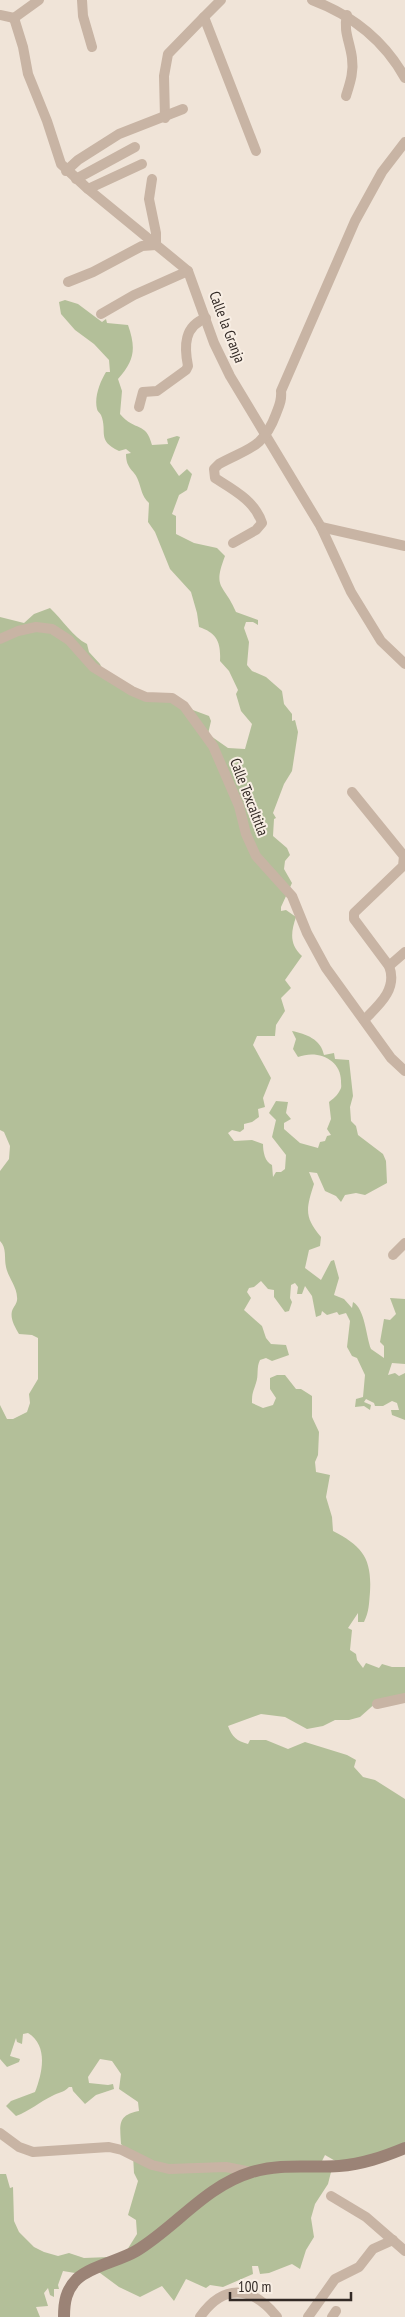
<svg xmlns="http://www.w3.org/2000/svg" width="405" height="2317" font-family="'PT Sans Narrow',sans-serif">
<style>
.green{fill:#b3bf99}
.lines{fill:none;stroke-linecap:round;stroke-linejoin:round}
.street{stroke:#c8b4a4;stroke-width:10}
.secondary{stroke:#9b8376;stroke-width:12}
.labels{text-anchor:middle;stroke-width:4;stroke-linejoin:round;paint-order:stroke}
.street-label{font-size:15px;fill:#332a26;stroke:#f8eee4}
</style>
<rect width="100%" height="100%" fill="#f0e4d8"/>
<!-- green -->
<path class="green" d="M65,300l13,4 24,18 4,-3 1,4 21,2c8,23 7,35 -10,54l4,12 -2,23c15,18 26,7 32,31l16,-1 -1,-5 10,-3 3,1 -10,26 9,13 8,-7 5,5 -5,16 -8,5 -7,19 4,2v18l18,9 23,5 8,8c-13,34 -1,27 11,56l22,8v5l-5,-3h-7l-2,6 5,14 -2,23 5,6 14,6 16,14 2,13 8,10v7l3,-1 3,12 -6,39 -8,13 -11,29 3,5 -2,1 -1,17 14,12 3,7 -5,6 -1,8 8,14 -11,24v4l5,-1 10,7c-5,15 -7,27 6,39l-17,24 6,8 -10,10 4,13 -9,14 -1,11h-18l-4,9 18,33 -8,20 2,9 -7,2 1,8 -7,5 -8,2v5l-4,3 -8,-2 -4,3 6,8 18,-1 11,4c0,8 2,18 9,21l1,12 3,-5h5l4,-3 1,-14 -14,-18 4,-17 -7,-7 7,-12 12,1 -2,11 5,6 -7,4v6l16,14 18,5 2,-6 5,-1 2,-5 4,-1 -4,-6 4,-10 -2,-17c4,-3 9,-7 11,-12 2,-3 1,-5 1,-8 1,-22 -23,-33 -43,-25l-5,-8 3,-10 -4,-8c14,3 29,8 32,24l10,-2 1,6 14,1 4,36 -3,11 1,14 5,5 2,9 25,19 3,7 1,22 -22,12 -9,-2 -11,2 -4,7 -5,-6 -11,-5 -8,-18 -8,-1 5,12c-8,25 -10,33 7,53l-1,9 -11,4 -4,18 16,12 10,-19 3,-1 5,18 -5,17 10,4 8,9 1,-6c12,7 13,34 18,47l13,9v-12l-4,-4 4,-23 6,1 6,-6 -6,-16 15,1v65l-13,-1 -4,12 7,-2 4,3 6,-3v47l-13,-5 -1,-5h8l-2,-7 -5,-2 -9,5h-8l-1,-3 -8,-4 -2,3 7,3 -1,5 -6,-4 -9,1 1,-8 7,-2 2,-22 -8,-17 -5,-2 -5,-9 3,-26 -4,-8 -7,2 -2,-3 -10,3 -5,-4 -1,4 -5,2 -4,-21 -7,-10 -3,8h-5l1,-7 -3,-4 -4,2 -1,13 2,4 -3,9 -4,1 -11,-15v-7l-6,-1 -7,-8 -7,6 -5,1 -2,4 4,6 -7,12 18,16 4,12 5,6 15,1 3,10 -17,6 -6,-3 -6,2c-4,8 -1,15 -4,23 -3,10 -4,9 -4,20l11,5 10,-3 3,-7 -6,-9v-11l7,-3h8l11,14h5l11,7v21l7,15 -1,23 -3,7 1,10 14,3 -4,22 6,20 1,14c29,15 39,27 37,61 -1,12 -1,20 -6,30h-6v-9l-10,15 4,2 -2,20 6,4 1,6 6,8 3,-5 13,5 3,-4 10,3h13v31l-27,3 -18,16 -11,3h-14l-12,6 -16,3 -22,-12 -24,-3 -33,12c4,11 9,15 20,18l2,-4h16l22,9 17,-7 42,13 9,5 -2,7 9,10 12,3 30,19v350l-61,17 -19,-11 -4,8 10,9 -3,12 -13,20 -4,14 3,19 -8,13 -6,19 -8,-5 -23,9 -9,1 -2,-8h-6l1,8 -30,13 -13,-2 -4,3 -20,-9 -12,22 -12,-15 -22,11 -21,-10 -23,-17 -21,3 -12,-2 -5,14 1,4h-5v8l-4,-2 -2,-7 -4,5 4,13 -12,1 4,10h-40v-143h6l4,14 3,-1 1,34 5,11 15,15 10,5 14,4 11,-3 15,5 25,-1 18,-7 10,-16 -1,-14 -8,-5 10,-34 -4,-8 -1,-18 -12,-11c-1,-19 -4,-29 18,-33l-1,-9 -19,-13 2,-15 -9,-13 -12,-2 -12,18 1,6 19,2 5,-1 1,5 -18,6 -11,9 -12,-13 -1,-4h-3c-6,6 -10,5 -17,9 -13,6 -22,15 -36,20l-10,-10 5,-5 24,-9c7,-18 14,-46 -7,-59l-5,1 -1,10 -5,-2 -1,-4 -6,18 10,3 -1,3 -12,5 -7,-8v-654l7,14h6l14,-7 3,-9 -1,-9 9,-15v-41l-6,-3 -13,-1c-4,-7 -9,-15 -7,-23 2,-5 6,-8 5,-14 0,-10 -9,-20 -11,-30 -2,-9 1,-19 -6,-26v-70l9,-12 1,-13 -6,-14 -4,-2v-513l24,6 10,-9 16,-6c12,11 23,29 37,36l2,8 11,12 5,11 18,9 86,32 2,5 -3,13 20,14 17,1 7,-25 -11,-13 -5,-17 2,-4 -9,-19 -9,-10c1,-19 -3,-28 -21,-34l-2,-14 -6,-21 -21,-23 -15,-37 -7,-10 1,-19c-8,-8 -7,-13 -11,-23 -3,-10 -12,-10 -12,-26l5,-1 -5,-4 -7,2c-23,-11 -11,-19 -18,-36 -1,-2 -4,-4 -4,-6 -3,-12 3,-27 9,-37h4l-1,-12 -15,-16 -19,-14 -14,-16 -2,-12z"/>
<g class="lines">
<!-- street -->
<g class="street">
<path d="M82,0l1,16 9,31"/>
<path d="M221,0l-17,17 52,134"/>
<path d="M312,0c40,15 72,40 93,78"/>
<path d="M0,15l14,3"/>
<path d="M14,18l9,29 5,27 19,47 14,43 27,25 100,82 26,72 16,33 91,151 30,65 30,49 24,23"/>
<path d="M14,18l25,-18"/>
<path d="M346,96c4,-13 8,-24 6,-38 -2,-16 -9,-27 -5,-43"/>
<path d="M165,118l-1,-42 4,-22 36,-37"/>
<path d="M66,171l12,-11 41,-26 64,-25"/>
<path d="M76,179l59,-32"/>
<path d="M88,189l54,-25"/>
<path d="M68,282l25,-10 49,-26 14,-1v-12l-7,-34 3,-20"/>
<path d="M101,314l33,-19 54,-24"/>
<path d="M139,407l4,-15 14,-1 29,-21 2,-4c-4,-20 -4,-40 18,-48"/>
<path d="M321,527l84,19"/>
<path d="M233,543l23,-13 6,-7c-7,-22 -28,-33 -47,-45l-1,-9 5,-5c29,-16 44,-15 57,-50 3,-8 6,-13 5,-23l74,-170 27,-49 23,-30"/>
<path d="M0,639l18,-8 18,-4 16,2 17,11 24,27 39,24 14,6 26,1 12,8 29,40 26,60 7,28 10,22 36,40 15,37 19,35 65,90 14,13"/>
<path d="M352,792l52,64 -1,10 -49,47v6l35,47c9,23 -10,39 -25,54"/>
<path d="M389,966l16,-14"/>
<path d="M393,1255l12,-12"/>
<path d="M377,1704l28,-6"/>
<path d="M0,2133l19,14 14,5 76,-5 13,3 30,15 17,4 57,-2 25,5"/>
<path d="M331,2196l35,21 39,34"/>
<path d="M200,2317c24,-34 52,-31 77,0"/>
<path d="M308,2317l27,-38 24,-12 14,-18 20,-9"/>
<path d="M332,2317l4,-6"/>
</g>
<!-- secondary -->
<path class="secondary" d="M64,2317c0,-15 2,-27 13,-38 14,-13 42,-18 59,-28 40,-24 69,-65 116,-79 29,-9 57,-4 87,-6 24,-2 44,-9 66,-18"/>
</g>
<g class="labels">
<!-- street labels -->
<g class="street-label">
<text transform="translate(227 327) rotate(69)" y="5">Calle la Granja</text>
<text transform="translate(249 797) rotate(69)" y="5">Calle Texcaltitla</text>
</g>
</g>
<!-- scale -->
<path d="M230 2292v8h121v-8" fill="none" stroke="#332a26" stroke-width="2.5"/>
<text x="238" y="2292" font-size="15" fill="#332a26" stroke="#f8eee4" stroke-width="4" paint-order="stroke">100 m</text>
</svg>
